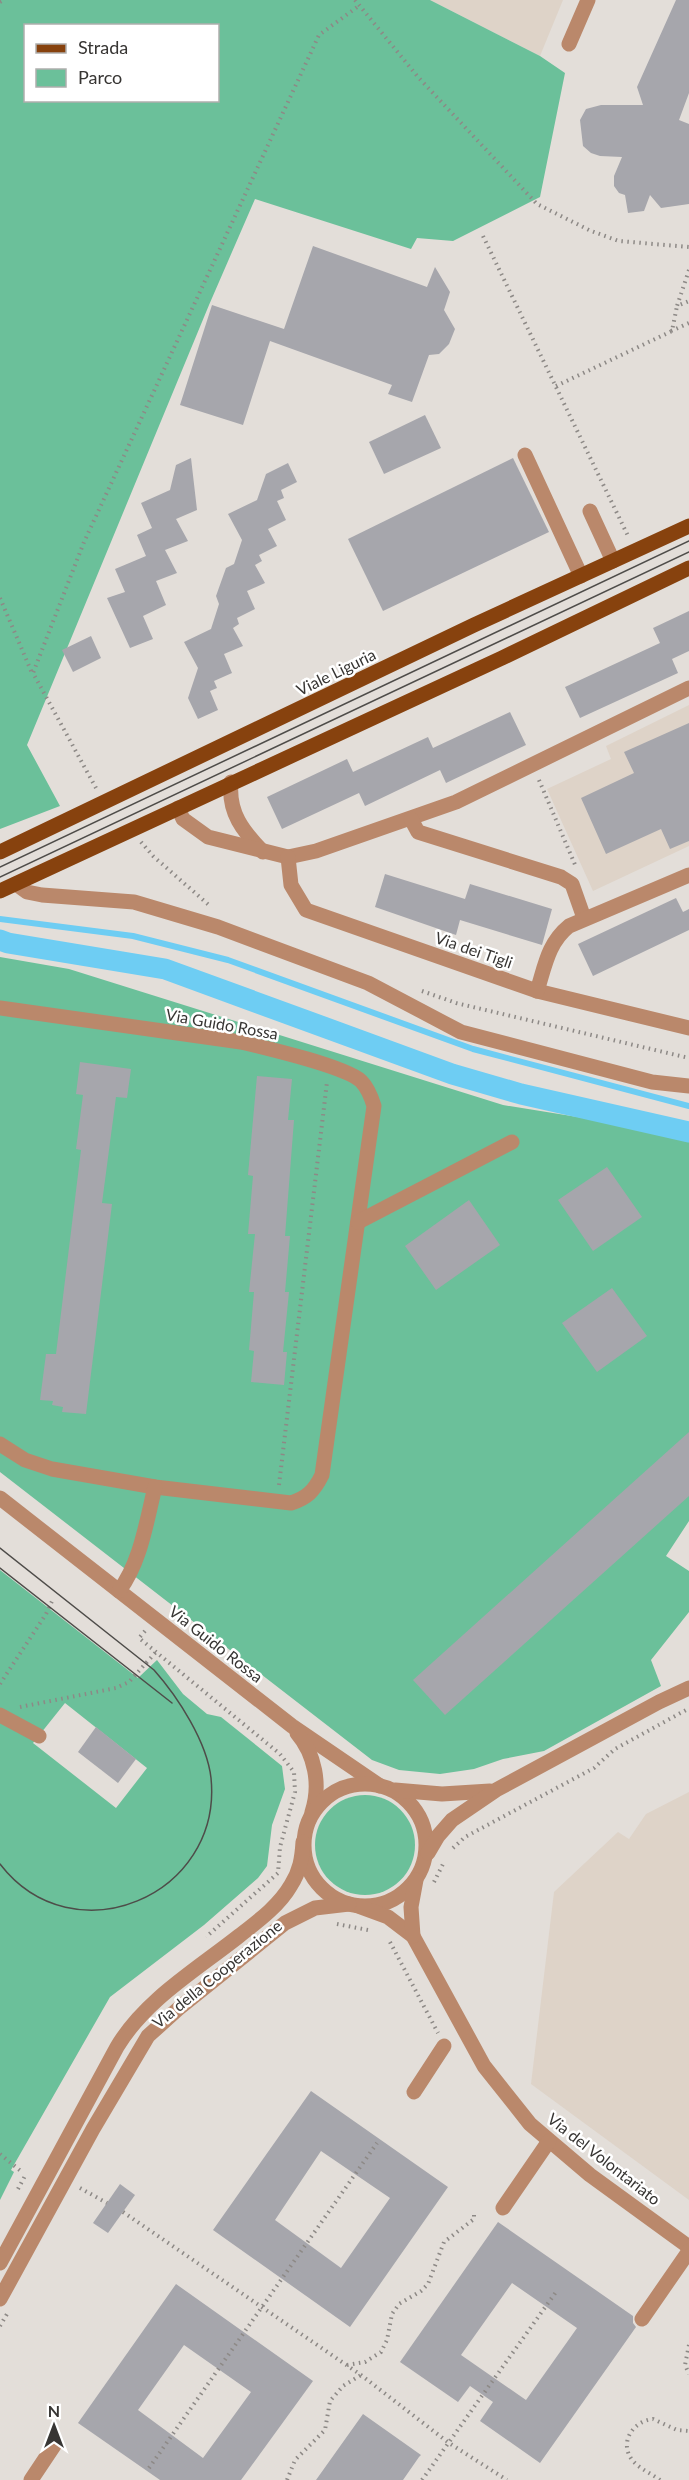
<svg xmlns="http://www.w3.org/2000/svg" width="689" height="2480" font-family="Lato,sans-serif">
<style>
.built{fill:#ded3c8}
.green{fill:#6bc09a;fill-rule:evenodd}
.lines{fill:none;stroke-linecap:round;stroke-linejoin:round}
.stream{stroke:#6ecdf3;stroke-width:6}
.canal{stroke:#6ecdf3;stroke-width:21}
.building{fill:#a6a6ac;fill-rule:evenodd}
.path{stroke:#8d8986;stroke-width:4;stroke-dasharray:1.5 4.5;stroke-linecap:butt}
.minor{stroke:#ba886b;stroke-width:15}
.major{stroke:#87420e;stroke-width:15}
.tram{stroke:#4e4c49;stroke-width:1.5}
.labels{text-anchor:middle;stroke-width:5;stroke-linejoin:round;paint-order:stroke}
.street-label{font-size:16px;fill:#373533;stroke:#fff}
</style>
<rect width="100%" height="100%" fill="#e3ded9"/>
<!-- built -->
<g class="built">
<path d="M430,0h133l-23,56z"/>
<path d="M689,705v141l-96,45 -46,-102 64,-30 -5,-13z"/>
<path d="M689,1792v408l-158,-116 23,-192 64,-60 11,7 17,-25z"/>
</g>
<!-- green -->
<g class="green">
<path d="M0,0h430l110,56 25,17 -25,124 -87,44 -36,-3 -6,11 -156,-50 -46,106 -182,440 33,61 -60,23zM26,26h192v74h-192z"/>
<path d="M0,957l69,12 434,136 186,30v386l-23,35 23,15v41l-38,48 10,26 -117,65 -41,8 -29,10 -34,5 -41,-4 -27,-10 -372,-288z"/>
<path d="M0,1570l138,108 19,-18 26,34 24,20 14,3 61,49 3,23 -13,36 -5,41 -9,12 -54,47 -94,72 -99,173 3,2 -14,28zM65,1703l82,65 -31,40 -83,-65z"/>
<circle cx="365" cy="1845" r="50"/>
</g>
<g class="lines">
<!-- stream -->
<path class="stream" d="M0,919l133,17 95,24 245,89 216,57"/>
<!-- canal -->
<path class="canal" d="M0,940l8,3 157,26 287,105 69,20 168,38"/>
</g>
<!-- building -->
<g class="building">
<path d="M676,0h13v93l-10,27 10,4v80l-28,4 -11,-13 -6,16 -16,2 -3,-18 -6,-2 -5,-7v-10l8,-19 -22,-1 -9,-3 -8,-7 -3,-26 6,-11 15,-4h42l-6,-18z"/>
<path d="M313,246l114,41 8,-20 15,25 -6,18 11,19 -6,15 -10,10 -10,1 -17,47 -24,-8 4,-9 -122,-44 -27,84 -63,-20 32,-100 72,24z"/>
<path d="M425,415l16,33 -57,26 -15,-32z"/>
<path d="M191,458l6,52 -21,9 12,22 -23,9 12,23 -21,8 10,24 -23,11 10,23 -23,9 -23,-50 18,-6 -10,-23 31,-13 -9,-21 15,-7 -11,-25 29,-13 6,-25z"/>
<path d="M513,458l36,74 -166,79 -35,-72z"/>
<path d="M288,463l9,19 -16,8 3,8 -7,3 9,19 -18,9 9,17 -18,9 3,6 -7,4 10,18 -18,8 8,18 -18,9 2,6 -6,4 10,18 -19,8 8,19 -18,8 3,7 -7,3 8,19 -20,9 -10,-21 10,-30 -14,-26 27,-13 8,-25 -3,-8 10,-28 8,-4 8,-24 -14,-26 29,-14 9,-26z"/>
<path d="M689,611v40l-17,8 6,14 -98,45 -15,-31 95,-44 -7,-15z"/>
<path d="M91,636l10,22 -28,14 -11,-22z"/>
<path d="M510,712l16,33 -80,38 -6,-13 -75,36 -6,-13 -77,36 -15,-32 80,-38 6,13 75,-35 5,11z"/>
<path d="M689,723v118l-19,8 -9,-20 -55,25 -25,-56 53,-25 -10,-21z"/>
<path d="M385,874l80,25 5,-15 82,25 -10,36 -82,-25 -4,15 -81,-28z"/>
<path d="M676,898l7,14 6,-3v21l-96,46 -15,-32z"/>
<path d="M80,1062l51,7 -4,29 -11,-1 -14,106 10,1 -26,210 -24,-2 1,-5 -11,-2 1,-4 -13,-1 6,-46h10l25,-204 -5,-1 7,-54 -7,-1z"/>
<path d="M257,1076l35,3 -4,41h6l-9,116h5l-5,56h4l-6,60h4l-3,33 -33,-3 3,-31 -5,-1 5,-58h-5l6,-58h-7l5,-58 -5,-1z"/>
<path d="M607,1167l35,50 -49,34 -35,-51z"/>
<path d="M469,1200l31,45 -64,45 -31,-44z"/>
<path d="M612,1288l35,48 -50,36 -35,-49z"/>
<path d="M689,1432v64l-244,219 -32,-35z"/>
<path d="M96,1727l40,32 -18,24 -40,-31z"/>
<path d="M311,2091l137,96 -98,140 -137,-97zM321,2151l69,47 -49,70 -66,-48z"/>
<path d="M120,2184l15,11 -27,38 -15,-10z"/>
<path d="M498,2222l135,94v7l3,4 -96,136 -60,-42 13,-19 -23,-16 -12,16 -58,-40zM512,2283l65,45 -51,72 -65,-45z"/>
<path d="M176,2284l137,97 -72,99h-81l-82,-57zM184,2345l67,47 -48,66 -65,-48z"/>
<path d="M363,2414l58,41 -2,2 -16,23h-87z"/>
</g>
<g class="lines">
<!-- path -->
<g class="path">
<path d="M355,0l63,77 119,127 54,27 28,10 70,6"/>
<path d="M0,2l4,-2"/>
<path d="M483,236l146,302"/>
<path d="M689,270l-12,36 12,-5"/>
<path d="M671,331l18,-8"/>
<path d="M556,386l116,-55 5,-25"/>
<path d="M0,598l32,75"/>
<path d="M539,780l37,87"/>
<path d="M96,788l-63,-115 51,-131 235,-507 41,-30"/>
<path d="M141,842l12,14 57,50"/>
<path d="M422,991l34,12 233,55"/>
<path d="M279,1485l48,-403"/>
<path d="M145,1631l-6,7 141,116 14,18 1,20 -15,55 -2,26 -72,64"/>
<path d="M0,1684l46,-70 7,-15"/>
<path d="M20,1707l96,-19 13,-6 27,-30"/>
<path d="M453,1848l12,-11 129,-69 21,-19 71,-39"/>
<path d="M434,1882l10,-20"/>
<path d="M337,1924l31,6"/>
<path d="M390,1942l48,91"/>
<path d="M0,2154l22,18"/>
<path d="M80,2188l27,15"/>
<path d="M18,2189l8,-15"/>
<path d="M123,2212l238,163 88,68 58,37"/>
<path d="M0,2326l7,-12"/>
<path d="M689,2345l-4,20 4,9"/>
<path d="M347,2365l18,-3 16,-10 6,-12 5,-26 7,-10 22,-13 7,-7 16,-42 30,-23v-8"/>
<path d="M149,2468l228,-325"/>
<path d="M287,2480l8,-20 30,-30 5,-29 13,-15 18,-11"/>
<path d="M422,2480l134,-188"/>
<path d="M660,2480c-8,-6 -20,-11 -27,-19 -15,-18 0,-40 20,-42l24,11 12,1"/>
</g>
<!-- minor -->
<g class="minor">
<path d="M569,44l19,-44"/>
<path d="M525,455l56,121"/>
<path d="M590,511l23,50"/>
<path d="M231,782c-3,31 12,49 32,70"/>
<path d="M178,808l5,11 25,18 80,20 28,-6 140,-49 233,-114"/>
<path d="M411,819l7,13 143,45 11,7 12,34"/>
<path d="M288,857l3,28 15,25 231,81 152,37"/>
<path d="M16,884l11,8 15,3 92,7 84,25 150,56 93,49 191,50 37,4"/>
<path d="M537,991c8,-25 11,-48 32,-65l120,-51"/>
<path d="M0,1008l241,34c25,6 103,24 120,39 7,7 10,15 13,25l-52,369c-8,16 -15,23 -31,28l-136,-16 -103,-18 -27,-9 -25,-16"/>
<path d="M358,1222l154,-80"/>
<path d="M0,1498l292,228 88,60"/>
<path d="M119,1591c22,-30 27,-68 36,-104"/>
<path d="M0,1715l39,21"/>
<path d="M297,1733c18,21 24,52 15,79"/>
<circle cx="365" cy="1845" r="61"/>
<path d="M395,1790l47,4 48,-3"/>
<path d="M428,1853l10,-17 14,-16 44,-30 163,-88 30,-14"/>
<path d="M358,1906l30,11 25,19 71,130 46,58 60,51 99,72"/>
<path d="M413,1936l-2,-29 5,-27"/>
<path d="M414,2092l30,-46"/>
<path d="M503,2208l46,-67"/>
<path d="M0,2263l117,-216c28,-47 79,-77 122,-111 18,-14 40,-30 52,-51 9,-14 11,-27 12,-43"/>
<path d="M0,2299l93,-170 55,-93 30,-27 107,-86 30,-15 34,-4"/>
<path d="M642,2319l47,-68"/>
<path d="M31,2480l24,-36"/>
</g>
<!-- major -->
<g class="major">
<path d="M0,852l474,-227 215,-99"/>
<path d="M0,891l502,-233 187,-90"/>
</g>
<!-- tram -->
<g class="tram">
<path d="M0,867l689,-326"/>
<path d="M0,877l689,-325"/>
<path d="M0,1548l154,122c24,27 53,72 57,108 12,118 -138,181 -211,86"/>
<path d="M0,1568l172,135"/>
</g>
</g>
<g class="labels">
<!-- street labels -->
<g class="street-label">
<text transform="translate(336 672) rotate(-26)" y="6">Viale Liguria</text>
<text transform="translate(474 950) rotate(19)" y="6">Via dei Tigli</text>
<text transform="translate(222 1024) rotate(10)" y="6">Via Guido Rossa</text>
<text transform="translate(216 1644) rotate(38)" y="6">Via Guido Rossa</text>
<text transform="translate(217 1974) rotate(-39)" y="6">Via della Cooperazione</text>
<text transform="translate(604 2159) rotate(38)" y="6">Via del Volontariato</text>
</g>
</g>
<!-- legend -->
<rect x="24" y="24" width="195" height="78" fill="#ffffff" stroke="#afaead" stroke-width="1.5"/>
<rect x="36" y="44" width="30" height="9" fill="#87420e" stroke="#afaead" stroke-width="1.5"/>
<text x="78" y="54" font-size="18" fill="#373533">Strada</text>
<rect x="36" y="69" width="30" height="18" fill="#6bc09a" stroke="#afaead" stroke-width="1.5"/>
<text x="78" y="84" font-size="18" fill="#373533">Parco</text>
<!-- north arrow -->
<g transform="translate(54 2426)" stroke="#ffffff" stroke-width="4.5" paint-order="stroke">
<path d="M0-4.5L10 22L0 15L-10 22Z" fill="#373533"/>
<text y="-9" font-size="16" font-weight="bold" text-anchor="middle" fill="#373533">N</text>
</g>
</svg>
